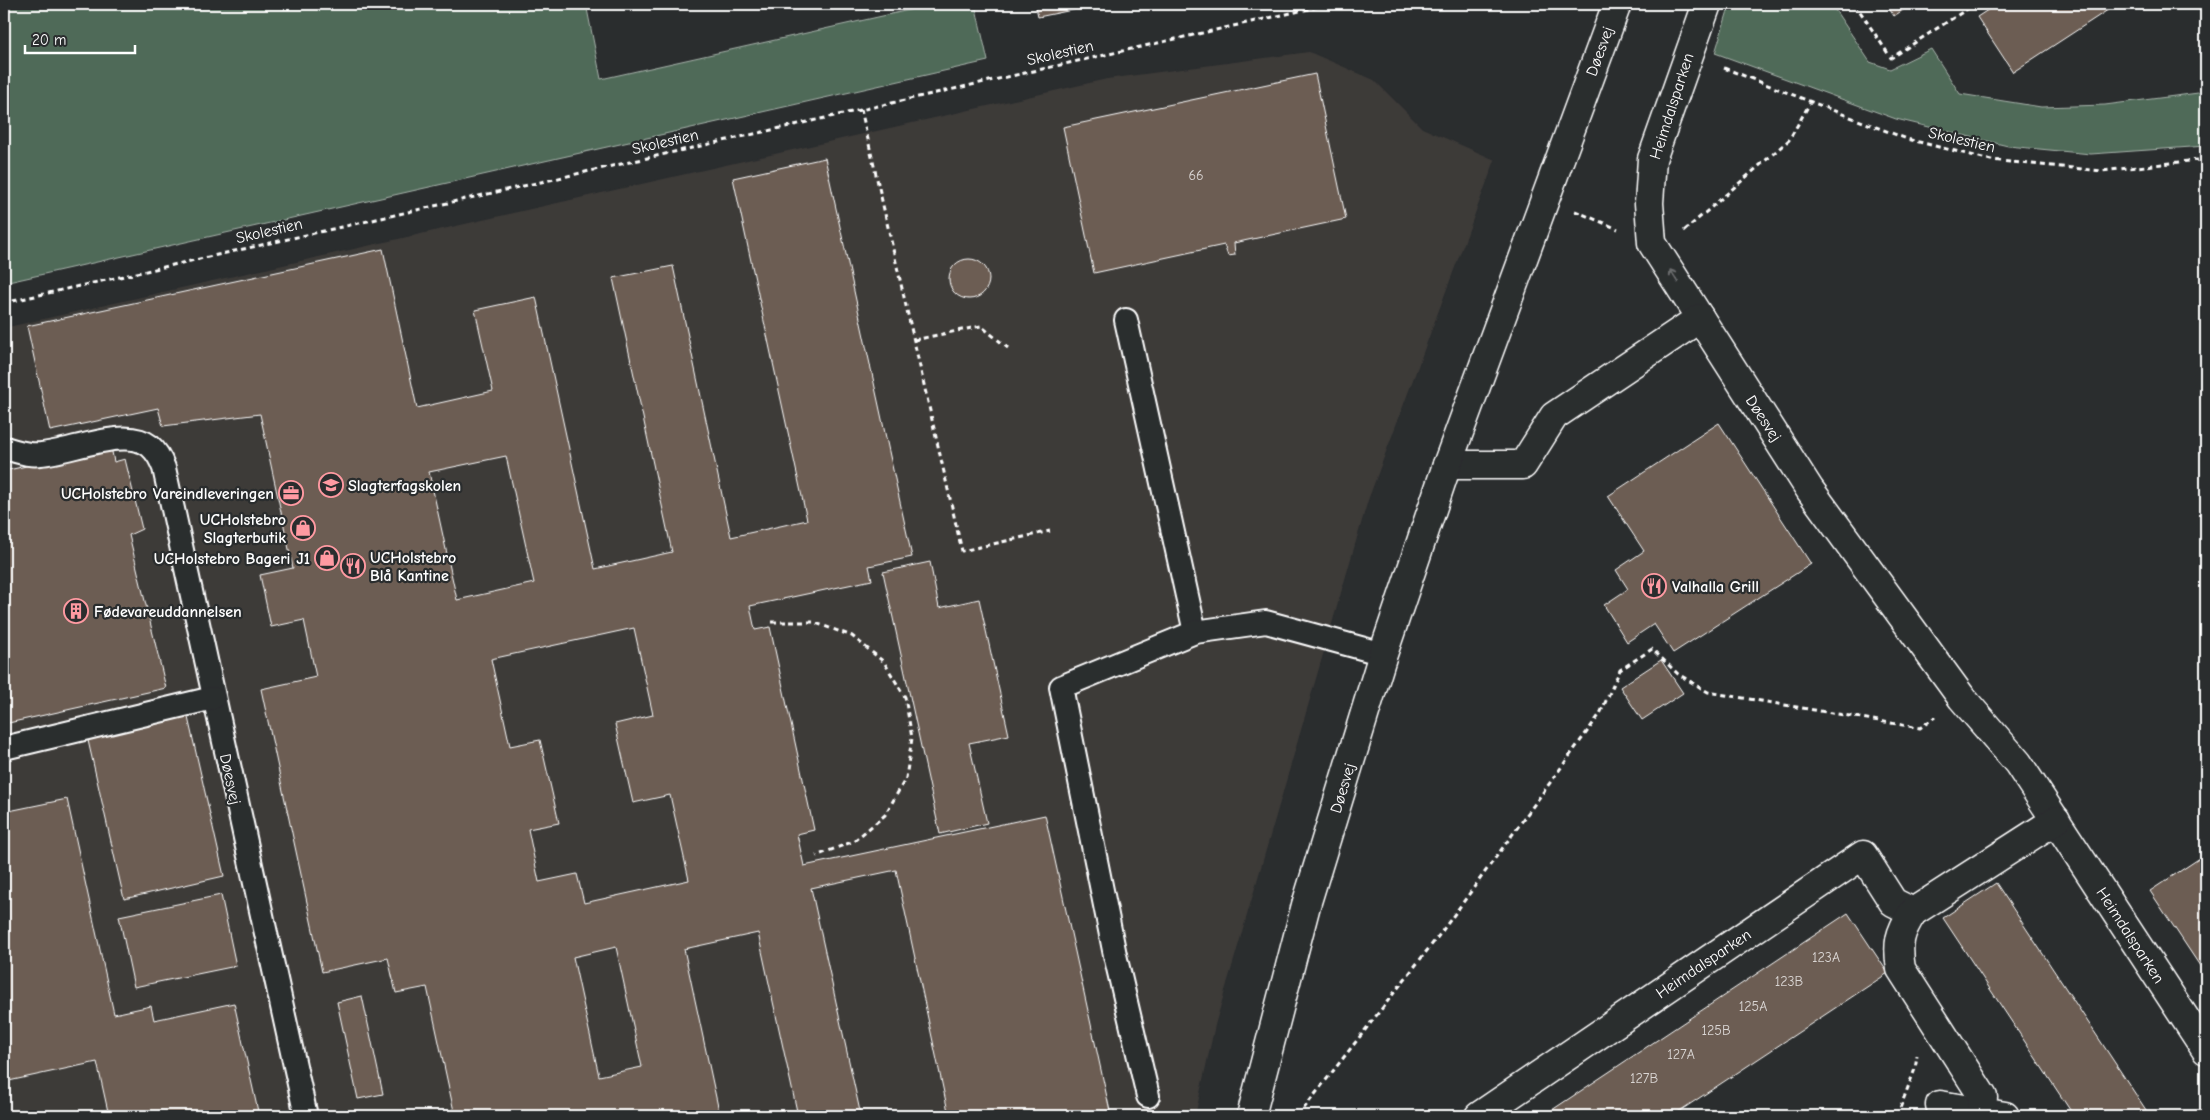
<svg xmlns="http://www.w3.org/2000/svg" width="2210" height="1120" font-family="'Comic Neue',sans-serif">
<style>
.built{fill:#3e3b39}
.green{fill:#506a59;stroke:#a8b4ac}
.building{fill:#6c5d52;stroke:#fff;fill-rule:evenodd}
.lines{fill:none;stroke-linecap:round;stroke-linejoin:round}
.lane-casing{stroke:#fff;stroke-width:26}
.street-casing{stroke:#fff;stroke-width:31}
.secondary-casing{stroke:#fff;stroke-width:31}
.path{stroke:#fff;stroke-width:3;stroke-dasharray:5 4;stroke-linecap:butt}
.lane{stroke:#2a2d2e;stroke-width:22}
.street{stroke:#2a2d2e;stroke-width:28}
.secondary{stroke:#2a2d2e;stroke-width:28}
.oneway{stroke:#6a6c6d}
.labels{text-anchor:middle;stroke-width:4.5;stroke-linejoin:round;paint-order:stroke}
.number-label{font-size:14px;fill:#dad6d4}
.street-label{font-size:16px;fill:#fff;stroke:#2a2d2e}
.poi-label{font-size:16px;font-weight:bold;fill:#fff;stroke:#2a2d2e;text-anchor:start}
</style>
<rect width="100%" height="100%" fill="#2a2d2e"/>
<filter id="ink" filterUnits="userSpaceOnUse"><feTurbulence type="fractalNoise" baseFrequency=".02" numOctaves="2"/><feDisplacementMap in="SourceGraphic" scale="10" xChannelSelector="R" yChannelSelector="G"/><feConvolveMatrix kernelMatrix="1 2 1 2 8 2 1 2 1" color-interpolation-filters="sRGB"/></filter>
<g filter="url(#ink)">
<!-- built -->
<path class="built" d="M1309,52l65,28 48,48 73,32 -127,340 -153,525 -20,91h-1191v-788l1103,-249z"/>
<!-- green -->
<g class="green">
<path d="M4,4h582l15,75 335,-75h39l13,57 -984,222z"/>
<path d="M1730,4h101l39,58 20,7 41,-20 29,45 81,13 64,-2 101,-13v54l-115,8 -83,-8 -112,-27 -181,-66z"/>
</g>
<!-- building -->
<g class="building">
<path d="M1035,4h67l-64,13z"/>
<path d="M1886,4h26l-18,12z"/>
<path d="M1997,4h120l-104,68 -36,-55z"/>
<path d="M1315,74l31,145 -112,24 1,12 -7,1 -4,-11 -130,28 -31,-146z"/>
<path d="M825,158l87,399 -43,9 3,14 -122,26 5,24 15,-3 44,203 -17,4 7,32 241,-51 65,296 -23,5h-138l-53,-246 -85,18 50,228h-63l-40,-183 -74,16 36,167h-265l-28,-129 -31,6 -8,-35 -66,14 -61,-283 55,-12 -12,-57 -33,7 -11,-52 33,-7 -33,-154 -97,12 -5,-18 -108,23 -23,-105 356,-77 34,159 76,-17 -18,-81 61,-13 59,272 77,-17 -59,-274 60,-12 58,271 76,-17 -74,-342zM506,456l28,127 -77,17 -28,-128zM634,628l19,87 -38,9 18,79 37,-8 19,85 -105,23 -7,-29 -38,8 -11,-53 31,-6 -19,-83 -30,6 -19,-87zM616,947l26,120 -43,9 -26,-119z"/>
<circle cx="969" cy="279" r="20"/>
<path d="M1719,423l92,141 -138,89 -19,-29 -27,18 -23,-37 24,-16 -12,-19 28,-19 -36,-55z"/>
<path d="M111,447l3,15 11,-3 17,70 -13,6 37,153 -162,36v-253z"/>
<path d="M930,562l9,46 40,-9 30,136 -40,8 18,80 -47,11 -57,-262z"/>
<path d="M1661,660l22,33 -41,27 -22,-33z"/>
<path d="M187,713l37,163 -100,23 -37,-163z"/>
<path d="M67,799l47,215 37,-8 3,14 80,-17 25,113h-150l-12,-54 -93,20v-270z"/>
<path d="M2200,858l6,9v108l-56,-84z"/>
<path d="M1996,883l154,233h-76l-131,-198z"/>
<path d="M221,895l15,71 -102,21 -15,-71z"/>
<path d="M1848,913l40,60 -216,143h-129z"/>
<path d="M362,996l21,98 -25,5 -21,-97z"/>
</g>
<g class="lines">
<defs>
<g id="lane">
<path d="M1126,320l69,312"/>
<path d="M4,448c13,3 24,8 37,6 29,-2 85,-28 109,-8 7,6 11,14 14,22l142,648"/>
<path d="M4,748l209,-50"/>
<path d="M1148,1096l-33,-141 -54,-268 134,-55 71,-10 117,32"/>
</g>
<g id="street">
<path d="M1700,318l-48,-75 -3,-40 3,-44 55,-155"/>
<path d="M1447,465h76l31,-49 146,-98 110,172 152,208 56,65 188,287"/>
<path d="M1940,1105l65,11"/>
<path d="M1479,1116l384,-261 30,47 20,10"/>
<path d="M1981,1116l2,-19 -82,-128c-4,-25 -2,-36 12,-57l143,-92"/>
</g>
<path id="secondary" d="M1251,1116l55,-211 77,-251 64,-189 170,-461"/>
</defs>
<!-- lane casing -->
<use href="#lane" class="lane-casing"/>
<!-- street casing -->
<use href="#street" class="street-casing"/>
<!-- secondary casing -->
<use href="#secondary" class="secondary-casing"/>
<!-- path -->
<g class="path">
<path d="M1855,4l36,54 84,-54"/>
<path d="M1724,68l183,71 84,21 111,11 104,-12"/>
<path d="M861,109l101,442 88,-20"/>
<path d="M1575,211l43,18"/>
<path d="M1684,231l105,-91 21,-37"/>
<path d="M4,303l1327,-299"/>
<path d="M914,340l67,-14 27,22"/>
<path d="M772,622h41l39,14 32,26 21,35 7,41 -6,40 -21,37 -31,26 -38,15"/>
<path d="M1298,1116l142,-182 160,-220 20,-44 32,-21 26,25 30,18 212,36 15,-11"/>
<path d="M1897,1116l18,-47 2,-14"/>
</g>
<!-- lane -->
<use href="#lane" class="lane"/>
<!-- street -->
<use href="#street" class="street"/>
<!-- secondary -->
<use href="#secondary" class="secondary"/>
</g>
<!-- one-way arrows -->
<defs><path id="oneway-shaft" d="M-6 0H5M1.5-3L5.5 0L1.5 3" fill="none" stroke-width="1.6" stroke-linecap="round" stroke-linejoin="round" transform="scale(1.25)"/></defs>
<use class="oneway" href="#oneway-shaft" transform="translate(1674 276) rotate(-122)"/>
</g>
<!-- icons -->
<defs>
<symbol id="school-ring" viewBox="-11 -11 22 22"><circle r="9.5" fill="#2a2d2e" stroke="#ff9aa2" stroke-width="1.5"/><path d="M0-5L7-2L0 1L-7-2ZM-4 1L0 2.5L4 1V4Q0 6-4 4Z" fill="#ff9aa2"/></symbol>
<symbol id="office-ring" viewBox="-11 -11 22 22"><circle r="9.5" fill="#2a2d2e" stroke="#ff9aa2" stroke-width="1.5"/><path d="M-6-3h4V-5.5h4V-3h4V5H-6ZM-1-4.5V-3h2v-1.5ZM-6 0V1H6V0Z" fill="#ff9aa2"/></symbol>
<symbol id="shop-ring" viewBox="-11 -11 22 22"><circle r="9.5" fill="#2a2d2e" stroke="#ff9aa2" stroke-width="1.5"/><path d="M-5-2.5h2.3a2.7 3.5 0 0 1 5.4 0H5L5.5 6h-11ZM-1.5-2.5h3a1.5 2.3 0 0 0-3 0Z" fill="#ff9aa2"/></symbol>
<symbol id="restaurant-ring" viewBox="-11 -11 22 22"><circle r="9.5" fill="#2a2d2e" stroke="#ff9aa2" stroke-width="1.5"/><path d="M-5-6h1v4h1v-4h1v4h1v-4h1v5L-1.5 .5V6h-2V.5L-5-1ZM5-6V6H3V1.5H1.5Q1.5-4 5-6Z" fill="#ff9aa2"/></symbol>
<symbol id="building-ring" viewBox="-11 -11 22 22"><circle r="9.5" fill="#2a2d2e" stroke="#ff9aa2" stroke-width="1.5"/><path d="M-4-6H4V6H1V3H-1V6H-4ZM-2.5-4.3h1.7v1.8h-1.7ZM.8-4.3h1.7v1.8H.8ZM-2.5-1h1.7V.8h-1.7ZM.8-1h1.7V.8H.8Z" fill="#ff9aa2"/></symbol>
</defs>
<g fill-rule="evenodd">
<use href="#school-ring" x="317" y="471" width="28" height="28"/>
<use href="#office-ring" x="277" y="479" width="28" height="28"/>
<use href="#shop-ring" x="289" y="514" width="28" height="28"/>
<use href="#shop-ring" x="313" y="544" width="28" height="28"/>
<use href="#restaurant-ring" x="339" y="552" width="28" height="28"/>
<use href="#restaurant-ring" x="1640" y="572" width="28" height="28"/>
<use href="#building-ring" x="62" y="597" width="28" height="28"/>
</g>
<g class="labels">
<!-- number labels -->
<g class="number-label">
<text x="1196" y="180">66</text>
<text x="1826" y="962">123A</text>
<text x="1789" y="986">123B</text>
<text x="1753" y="1011">125A</text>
<text x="1716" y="1035">125B</text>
<text x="1681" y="1059">127A</text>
<text x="1644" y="1083">127B</text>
</g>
<!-- street labels -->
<g class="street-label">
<text transform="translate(1599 51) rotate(-70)" y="6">Døesvej</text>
<text transform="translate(1060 52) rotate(-13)" y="6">Skolestien</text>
<text transform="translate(1671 106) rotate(-72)" y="6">Heimdalsparken</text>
<text transform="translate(1962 139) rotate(13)" y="6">Skolestien</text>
<text transform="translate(665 141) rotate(-13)" y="6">Skolestien</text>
<text transform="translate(269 230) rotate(-13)" y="6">Skolestien</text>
<text transform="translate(1764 418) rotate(57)" y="6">Døesvej</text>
<text transform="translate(231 779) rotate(78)" y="6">Døesvej</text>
<text transform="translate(1342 788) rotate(-73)" y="6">Døesvej</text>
<text transform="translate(2131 935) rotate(57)" y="6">Heimdalsparken</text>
<text transform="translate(1703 963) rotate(-34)" y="6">Heimdalsparken</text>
</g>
<!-- poi labels -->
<g class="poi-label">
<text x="348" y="491">Slagterfagskolen</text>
<text x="274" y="499" text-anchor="end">UCHolstebro Vareindleveringen</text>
<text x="286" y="525" text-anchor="end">UCHolstebro<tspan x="286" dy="18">Slagterbutik</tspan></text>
<text x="370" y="563">UCHolstebro<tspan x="370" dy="18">Blå Kantine</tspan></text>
<text x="310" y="564" text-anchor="end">UCHolstebro Bageri J1</text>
<text x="1672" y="592">Valhalla Grill</text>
<text x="94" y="617">Fødevareuddannelsen</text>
</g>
</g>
<!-- margin -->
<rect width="2210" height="1120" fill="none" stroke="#2a2d2e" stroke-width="20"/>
<rect x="10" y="10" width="2190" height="1100" fill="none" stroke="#fff" stroke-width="2" filter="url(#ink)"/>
<!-- scale -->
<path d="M25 45v8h110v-8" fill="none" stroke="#ffffff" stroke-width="2.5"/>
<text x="32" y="45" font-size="15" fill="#ffffff" stroke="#2a2d2e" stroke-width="4" paint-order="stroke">20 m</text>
</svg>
